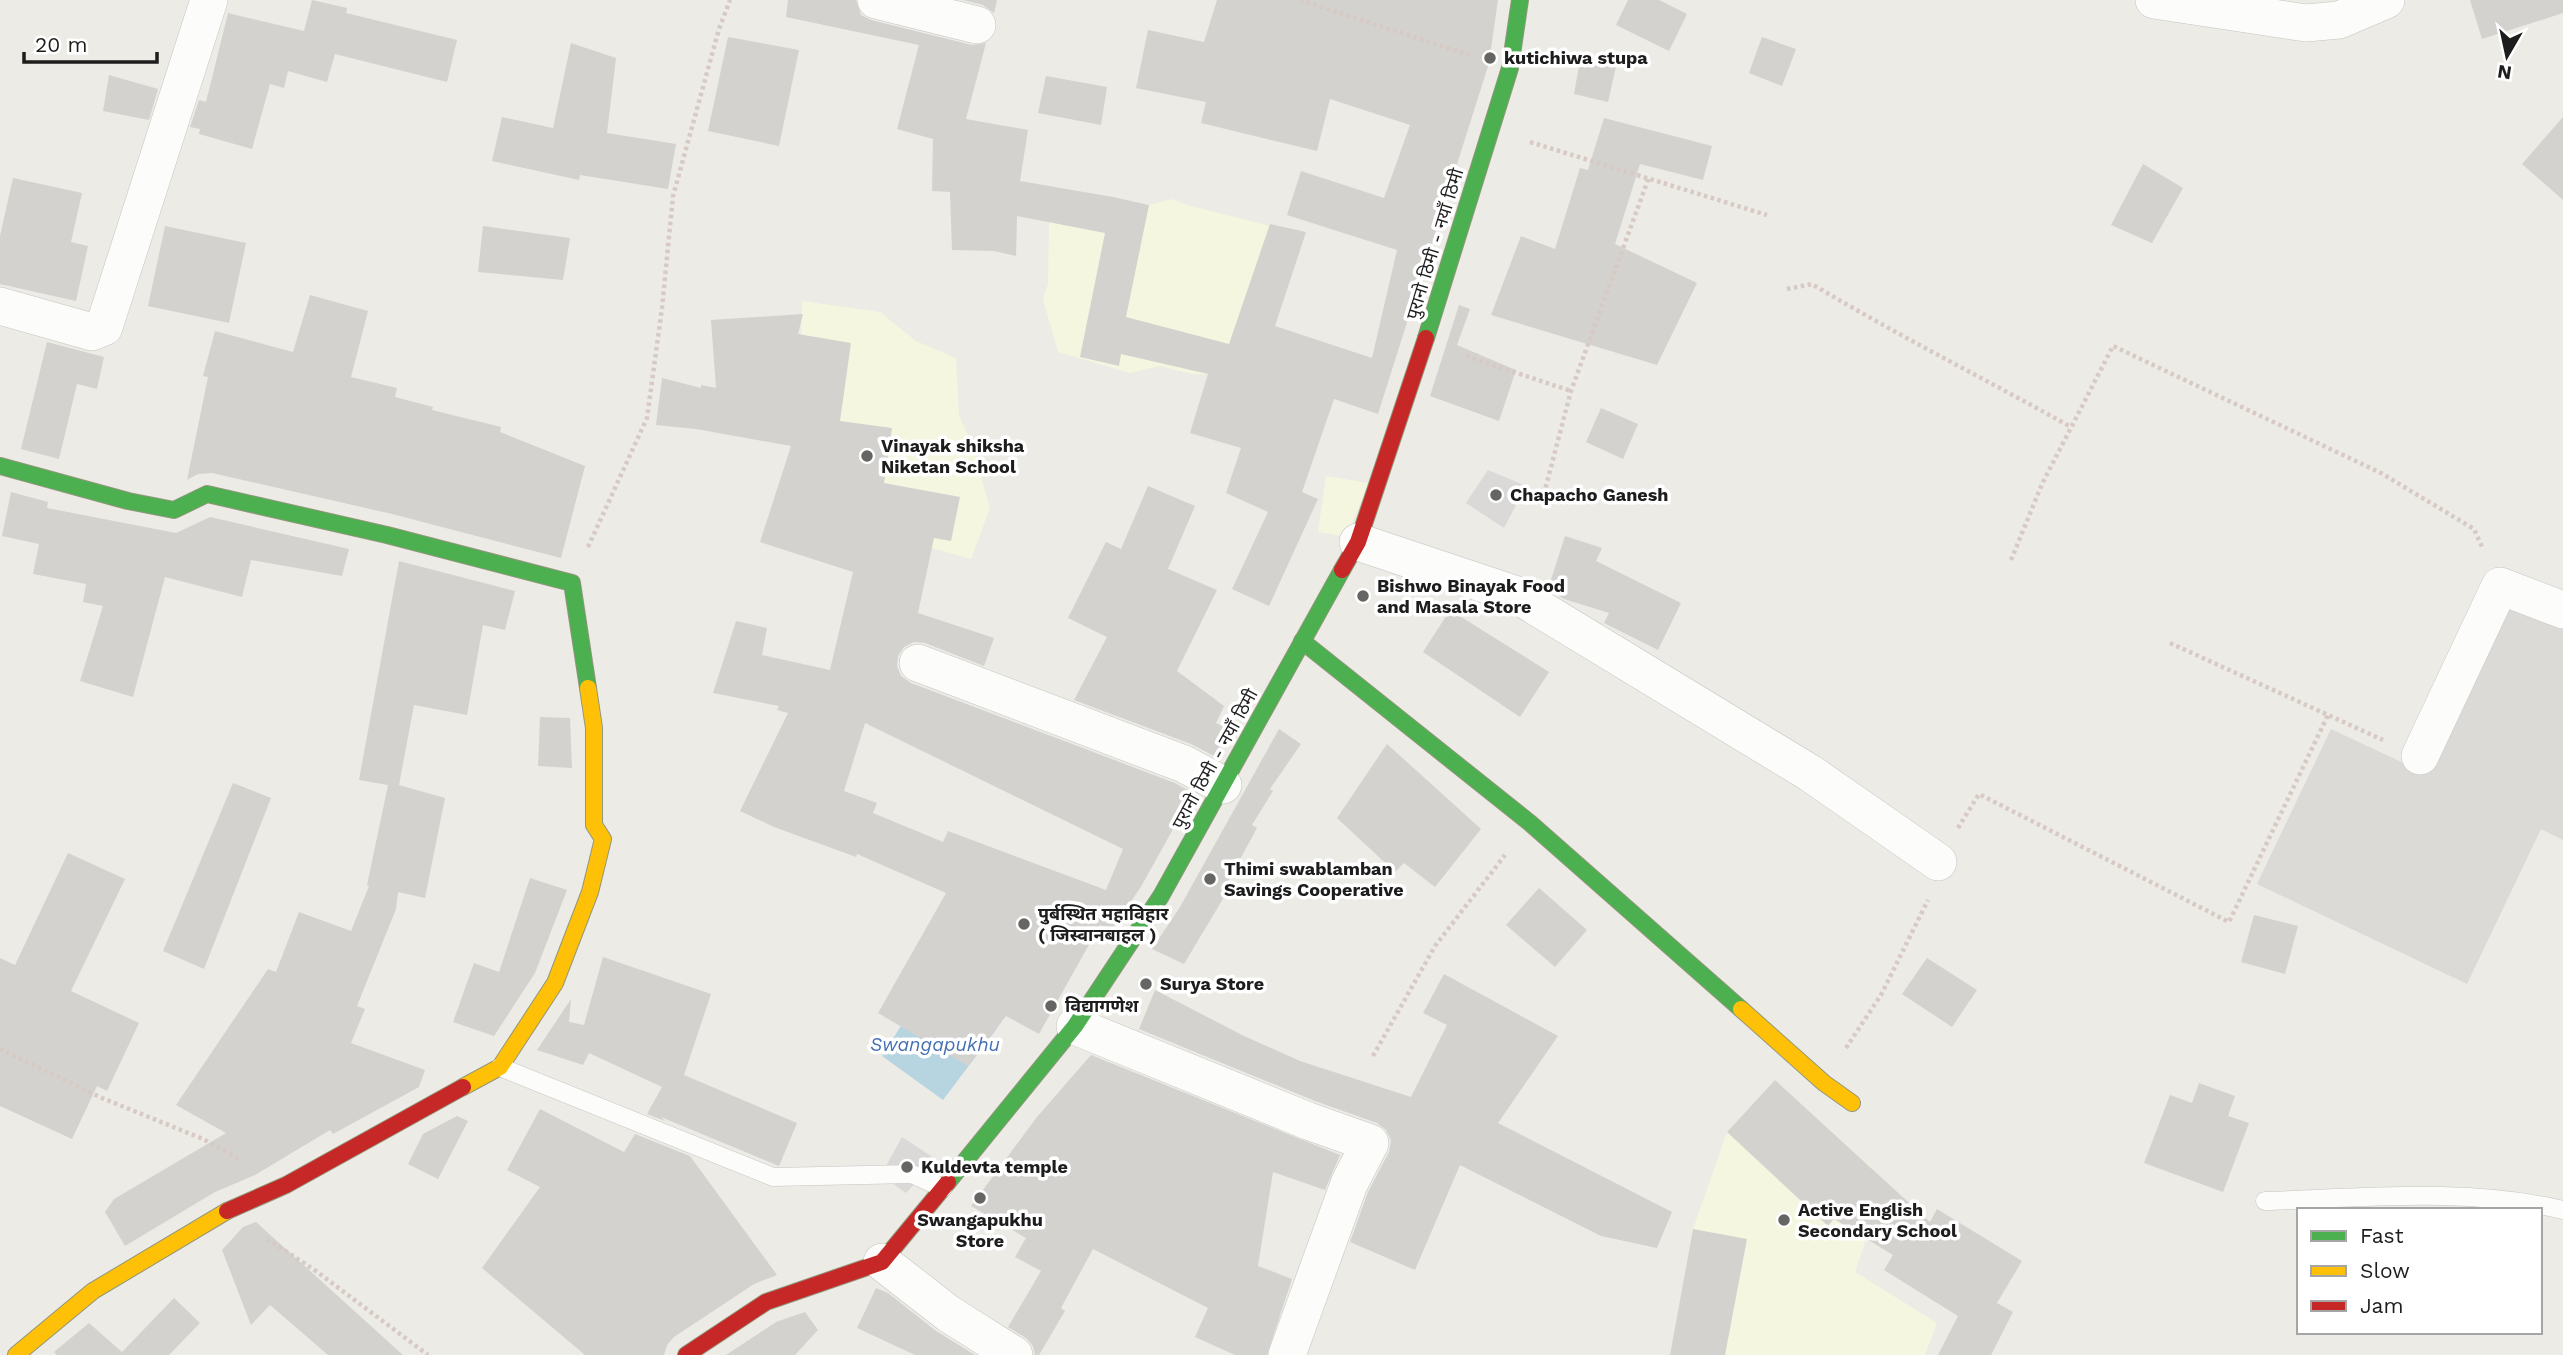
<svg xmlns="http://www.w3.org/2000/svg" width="2563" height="1355" font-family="'Work Sans','Noto Sans Devanagari',sans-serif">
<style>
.residential{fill:#dbdad7}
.education{fill:#f4f6e0}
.religious{fill:#dad9d7}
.water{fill:#b7d4e1}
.building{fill:#d4d2ce;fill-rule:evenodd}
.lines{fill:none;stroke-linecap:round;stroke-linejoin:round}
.lane-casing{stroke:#c4c4c1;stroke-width:19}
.street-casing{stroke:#c4c4c1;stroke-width:38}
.fast-casing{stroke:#92967c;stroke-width:18}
.slow-casing{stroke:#92967c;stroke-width:18}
.jam-casing{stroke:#92967c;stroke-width:18}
.path{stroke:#d7c9c4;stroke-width:4.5;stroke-dasharray:3.5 3.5;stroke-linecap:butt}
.lane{stroke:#fcfcfb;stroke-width:18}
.street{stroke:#fcfcfb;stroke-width:37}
.fast{stroke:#4caf50;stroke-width:16}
.slow{stroke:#ffc107;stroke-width:16}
.jam{stroke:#c62828;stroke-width:16}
.poi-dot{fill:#656563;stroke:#fff;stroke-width:2.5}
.labels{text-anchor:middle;stroke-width:7;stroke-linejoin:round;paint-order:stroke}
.poi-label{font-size:18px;font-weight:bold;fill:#1d1d1d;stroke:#fff;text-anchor:start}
.street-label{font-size:18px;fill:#1d1d1d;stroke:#fff}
.water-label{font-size:19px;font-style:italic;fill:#4470b1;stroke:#fff}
</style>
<rect width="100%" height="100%" fill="#ecebe5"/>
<!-- residential -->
<path class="residential" d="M2509,604l54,25v211l-22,-11 -74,155 -210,-100 74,-155 96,45z"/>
<!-- education -->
<g class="education">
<path d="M1055,187l94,18 23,-6 15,6 118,30 -82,140 -30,-1 -33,-8 -30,7 -72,-21 -15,-53 5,-15 1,-62z"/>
<path d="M802,301l78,11 36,29 40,17 3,57 12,28 19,65 -19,51 -136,-38 -34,-186z"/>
<path d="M1326,476l43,7 -23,54 -28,-5z"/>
<path d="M1775,1080l102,93 -1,39 -21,60 82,51 -12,32h-255l23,-126 34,-97z"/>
</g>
<!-- religious -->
<g class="religious">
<path d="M1488,470l38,16 -22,42 -38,-25z"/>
<path d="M902,1137l35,23 -31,33 -25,-18z"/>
</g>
<!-- water -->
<path class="water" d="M923,991l75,36 -55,73 -61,-44z"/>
<!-- building -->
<g class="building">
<path d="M312,0l35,8 -1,5 111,27 -10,42 -112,-28 -8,28 -39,-11 -4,17 -14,-4 -18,65 -53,-15 1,-5 -10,-2 9,-27 7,2 22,-89 76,18z"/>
<path d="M788,0h68l5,15 10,5 101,25 14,-2 -20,76 62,11 -8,51 93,16 36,8 -23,112 103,27 41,-120 36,8 -31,94 97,32 25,-108 -110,-35 14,-44 83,27 26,-73 -80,-26 -13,52 -116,-28 5,-21 -70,-14 12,-58 56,12 13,-42h281l-9,63 -111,351 -44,-15 -32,93 16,7 -49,107 -37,-17 36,-77 -42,-19 15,-45 -51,-15 18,-59 -87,-20 -2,12 -39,-9 25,-124 -88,-17 -1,40 -22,-5 -42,-1 -2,-58 -18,-1 1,-52 -36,-10 22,-84 -133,-28z"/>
<path d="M963,0h34l-3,13 -11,-8z"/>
<path d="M1628,0h31l28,14 -18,37 -53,-26z"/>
<path d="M2470,0h93v13l-81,26z"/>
<path d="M728,37l71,13 -20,96 -71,-15z"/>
<path d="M1762,37l34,12 -14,37 -33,-13z"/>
<path d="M571,43l45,15 -9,75 69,11 -8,45 -88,-14 -1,5 -87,-19 10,-44 51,11z"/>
<path d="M1581,55l36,7 -9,40 -34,-8z"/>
<path d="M109,75l49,14 -9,31 -46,-9z"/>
<path d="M1046,76l61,11 -6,38 -63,-12z"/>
<path d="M2563,117v83l-41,-36z"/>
<path d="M1604,118l108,28 -9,34 -63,-16 -25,80 82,39 -40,82 -166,-50 30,-79 34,13 25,-81 8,2z"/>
<path d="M2143,164l40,24 -31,55 -41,-18z"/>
<path d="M13,178l69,15 -11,49 17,4 -12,55 -76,-17v-48z"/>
<path d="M165,226l81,17 -17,80 -81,-17z"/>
<path d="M483,226l87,12 -7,42 -85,-8z"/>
<path d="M310,295l58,16 -17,66 46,11 -2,9 38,10 -1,3 69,17 -1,5 85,34 -24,92 -169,-44 -180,-41 -14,1 -11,6 21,-103 -5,-1 12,-45 78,21z"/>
<path d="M1459,305l11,4 -13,36 59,25 -17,51 -69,-25z"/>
<path d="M803,314l-5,20 53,9 -11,78 52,7 -8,55 76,14 -9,44 -17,-3 -16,75 76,25 -10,28 -59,-23 -11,-1 -10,5 -6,9 -1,10 4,10 10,7 264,100 18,10 -51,92 -30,45 -12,-5 -61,109 -33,-18 -38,50 -90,-53 68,-120 -89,-39 -1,3 -82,-30 -34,-16 48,-98 -11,-3 2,-4 -66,-13 23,-72 31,7 -5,27 68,15 23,-98 -93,-30 31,-96 -95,-17 -40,-4 6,-47 39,10v-3l15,3 -5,-68zM865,723l258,126 -17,41 -158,-59 -5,11 -70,-29 4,-10 -33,-12z"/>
<path d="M47,342l57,15 -7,32 -20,-5 -18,75 -38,-10z"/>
<path d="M1601,408l37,16 -15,35 -37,-17z"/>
<path d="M1148,486l47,20 -27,63 49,21 -40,81 47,35 -8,17 13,6 -15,27 -23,-12 -117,-44 33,-63 -39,-19 38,-76 15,7z"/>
<path d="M11,492l37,10 -1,6 129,25 34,-16 139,32 -7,27 -91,-16 -9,37 -77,-20 -32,120 -53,-16 23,-75 -20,-4 3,-18 -53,-10 6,-30 -37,-8z"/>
<path d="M1565,536l37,12 -6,13 85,42 -23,47 -54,-27 5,-10 -45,-14 -16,-10z"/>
<path d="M399,561l116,30 -10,39 -22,-5 -16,90 -53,-10 -15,80 46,13 -20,100 -27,-6 -2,17 -39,97 8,3 -14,34 74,27 -6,17 -86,47 -3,-4 -75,45 -40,17 -90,54 -20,-34 9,-13 112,-66 -50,-28 92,-136 8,3 23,-60 52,19 18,-45 -2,-1 21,-100 -29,-5z"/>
<path d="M1450,610l99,62 -29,45 -97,-65z"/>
<path d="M540,717l30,1 2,50 -34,-2z"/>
<path d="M1279,729l22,15 -31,45 3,2 -21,34 5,3 -31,57 4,2 -46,77 -32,-15 28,-42z"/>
<path d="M1387,744l94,85 -46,58 -31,-24 -9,9 -58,-54z"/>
<path d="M233,783l38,15 -67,171 -41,-18z"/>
<path d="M68,853l57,26 -54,112 68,32 -32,68 -10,-5 -25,53 -72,-33v-148l15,7z"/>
<path d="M530,878l37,12 -32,83 -41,63 -41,-14 21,-59 25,9z"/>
<path d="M1539,888l48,42 -32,37 -49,-42z"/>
<path d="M2254,915l44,11 -13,48 -44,-12z"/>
<path d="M603,957l108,37 -27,81 113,48 -18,43 -118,-49 4,4 -18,-7 15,-27 -73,-34 -6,12 -46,-15 34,-51 -2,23 15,3z"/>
<path d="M1927,958l50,32 -25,37 -50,-33z"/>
<path d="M1444,974l114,62 -60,87 174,89 -15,36 -56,-12 -141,-71 -45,105 -65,-28 18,-50 21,-40 2,-12 -5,-10 -9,-7 -62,-22 -176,-72 16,-39 89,46 56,25 111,36 36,-72 -24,-12z"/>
<path d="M1091,1055l249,100 -15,35 -52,-18 -15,94 34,13 -25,76h-32l-40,-18 13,-29 -115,-59 -32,59 4,3 -26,44h-4l-2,-9 -7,-8 -18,-11 33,-56 -26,-14 11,-19 -55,-32 66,-89z"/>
<path d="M1775,1080l155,142 7,-13 85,52 -25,42 16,9 -22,43h-53l20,-39 -74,-46 9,-15 -59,-36 -6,7 -101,-94z"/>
<path d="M2199,1083l36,13 -7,20 21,7 -26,69 -79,-29 26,-68 22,8z"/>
<path d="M540,1109l84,43 11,-18 55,22 87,119 -23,9 -80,53 -7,8 -3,10h-79l-103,-87 58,-81 -33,-17z"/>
<path d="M457,1116l11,5 -30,58 -30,-15 15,-30z"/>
<path d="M256,1222l147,133h-75l-58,-50 -19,20 -29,-75 21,-23z"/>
<path d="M1693,1229l54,10 -22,116h-55z"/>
<path d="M876,1288l12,5 48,38 39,24h-60l-58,-27z"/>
<path d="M174,1298l26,25 -31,32h-112l-3,-3 35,-29 33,29z"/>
<path d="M805,1312l13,18 -23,25h-69l50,-33z"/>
</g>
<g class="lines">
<defs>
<g id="lane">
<path d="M500,1067l273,110 139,-3 31,14"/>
<path d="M2265,1201c97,-3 202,-14 298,9"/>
</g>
<g id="street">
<path d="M876,0l101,25"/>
<path d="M2154,0l152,23 33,-3 47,-20"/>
<path d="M0,306l92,26 12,-5 105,-327"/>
<path d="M1358,542l159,53 293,178 128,89"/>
<path d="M918,663l266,101 39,21"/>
<path d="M2420,756l80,-170 63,24"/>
<path d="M1075,1026l233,95 62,22 -21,41 -62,171"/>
<path d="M882,1262l67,52 65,41"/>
</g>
<g id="fast">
<path d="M1426,338l84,-270 10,-68"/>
<path d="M0,466l128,35 46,9 33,-16 180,41 185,48 16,105"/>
<path d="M1302,641l228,182 211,186"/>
<path d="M948,1182l127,-156 86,-130 181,-326"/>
</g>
<g id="slow">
<path d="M1741,1009l83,74 28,20"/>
<path d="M463,1087l37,-20 55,-84 35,-91 13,-53 -9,-14v-97l-6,-40"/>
<path d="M16,1355l77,-64 134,-80"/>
</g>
<g id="jam">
<path d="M1342,570l16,-28 68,-204"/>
<path d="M227,1211l59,-26 177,-98"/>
<path d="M686,1355l80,-53 116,-40 66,-80"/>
</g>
</defs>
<!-- lane casing -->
<use href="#lane" class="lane-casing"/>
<!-- street casing -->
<use href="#street" class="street-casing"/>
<!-- fast casing -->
<use href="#fast" class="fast-casing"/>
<!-- slow casing -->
<use href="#slow" class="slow-casing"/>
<!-- jam casing -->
<use href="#jam" class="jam-casing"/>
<!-- path -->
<g class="path">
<path d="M1300,0l169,55"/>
<path d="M1530,142l237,73"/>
<path d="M1787,289l25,-5c85,51 173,95 259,143"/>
<path d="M1466,356l105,35"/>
<path d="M1542,501l29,-110 78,-214"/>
<path d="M588,547l59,-129 15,-110 11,-112 46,-167 11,-29"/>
<path d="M2011,560l31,-76 71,-138 268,127 93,56 9,20"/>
<path d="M2170,643l213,97"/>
<path d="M1958,828l21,-34 250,128 99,-207"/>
<path d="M1846,1048l35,-53 47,-95"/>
<path d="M0,1049l102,49 101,41 36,20"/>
<path d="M1373,1056l62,-110 70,-91"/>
<path d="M267,1239l49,32 112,84"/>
</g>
<!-- lane -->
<use href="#lane" class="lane"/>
<!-- street -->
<use href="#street" class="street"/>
<!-- fast -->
<use href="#fast" class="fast"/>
<!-- slow -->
<use href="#slow" class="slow"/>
<!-- jam -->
<use href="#jam" class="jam"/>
</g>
<!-- markers -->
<g class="poi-dot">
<circle cx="1490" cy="58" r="7"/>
<circle cx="867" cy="456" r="7"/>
<circle cx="1496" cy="495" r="7"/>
<circle cx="1363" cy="596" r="7"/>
<circle cx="1210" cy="879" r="7"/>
<circle cx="1024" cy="924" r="7"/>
<circle cx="1146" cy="984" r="7"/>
<circle cx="1051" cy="1006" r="7"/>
<circle cx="907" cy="1167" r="7"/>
<circle cx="980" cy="1198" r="7"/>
<circle cx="1784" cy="1220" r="7"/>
</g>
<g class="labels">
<!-- poi labels -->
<g class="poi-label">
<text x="1504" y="64">kutichiwa stupa</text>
<text x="881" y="452">Vinayak shiksha<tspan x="881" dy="21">Niketan School</tspan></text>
<text x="1510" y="501">Chapacho Ganesh</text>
<text x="1377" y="592">Bishwo Binayak Food<tspan x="1377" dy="21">and Masala Store</tspan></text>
<text x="1224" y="875">Thimi swablamban<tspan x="1224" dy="21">Savings Cooperative</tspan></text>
<text x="1038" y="920">पुर्बस्थित महाविहार<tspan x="1038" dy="21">( जिस्वानबाहल )</tspan></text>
<text x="1160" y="990">Surya Store</text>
<text x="1065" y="1012">विद्यागणेश</text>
<text x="921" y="1173">Kuldevta temple</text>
<text x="1798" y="1216">Active English<tspan x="1798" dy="21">Secondary School</tspan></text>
<text x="980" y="1226" text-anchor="middle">Swangapukhu<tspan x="980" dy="21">Store</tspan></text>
</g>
<!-- street labels -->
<g class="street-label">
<text transform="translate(1435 244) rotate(-73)" y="6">पुरानो ठिमी - नयाँ ठिमी</text>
<text transform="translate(1215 759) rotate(-61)" y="6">पुरानो ठिमी - नयाँ ठिमी</text>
</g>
<!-- water labels -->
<g class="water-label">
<text x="935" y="1051">Swangapukhu</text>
</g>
</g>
<!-- legend -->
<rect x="2297" y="1208" width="245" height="126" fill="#ffffff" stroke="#a5a5a5" stroke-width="2"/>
<rect x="2311" y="1231" width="35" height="10" fill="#4caf50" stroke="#a5a5a5" stroke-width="2"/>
<text x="2360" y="1243" font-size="21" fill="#1d1d1d">Fast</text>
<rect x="2311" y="1266" width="35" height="10" fill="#ffc107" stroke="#a5a5a5" stroke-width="2"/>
<text x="2360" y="1278" font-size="21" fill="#1d1d1d">Slow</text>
<rect x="2311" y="1301" width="35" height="10" fill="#c62828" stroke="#a5a5a5" stroke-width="2"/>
<text x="2360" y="1313" font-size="21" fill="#1d1d1d">Jam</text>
<!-- north arrow -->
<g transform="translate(2507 56) rotate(189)" stroke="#ffffff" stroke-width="5" paint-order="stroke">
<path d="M0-5L12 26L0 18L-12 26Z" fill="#1d1d1d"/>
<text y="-10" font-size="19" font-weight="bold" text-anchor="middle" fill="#1d1d1d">N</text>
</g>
<!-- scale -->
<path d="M24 52v10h133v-10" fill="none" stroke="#1d1d1d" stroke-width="3.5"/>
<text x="35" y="52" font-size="21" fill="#1d1d1d" stroke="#ffffff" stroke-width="5" paint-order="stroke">20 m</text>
</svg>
